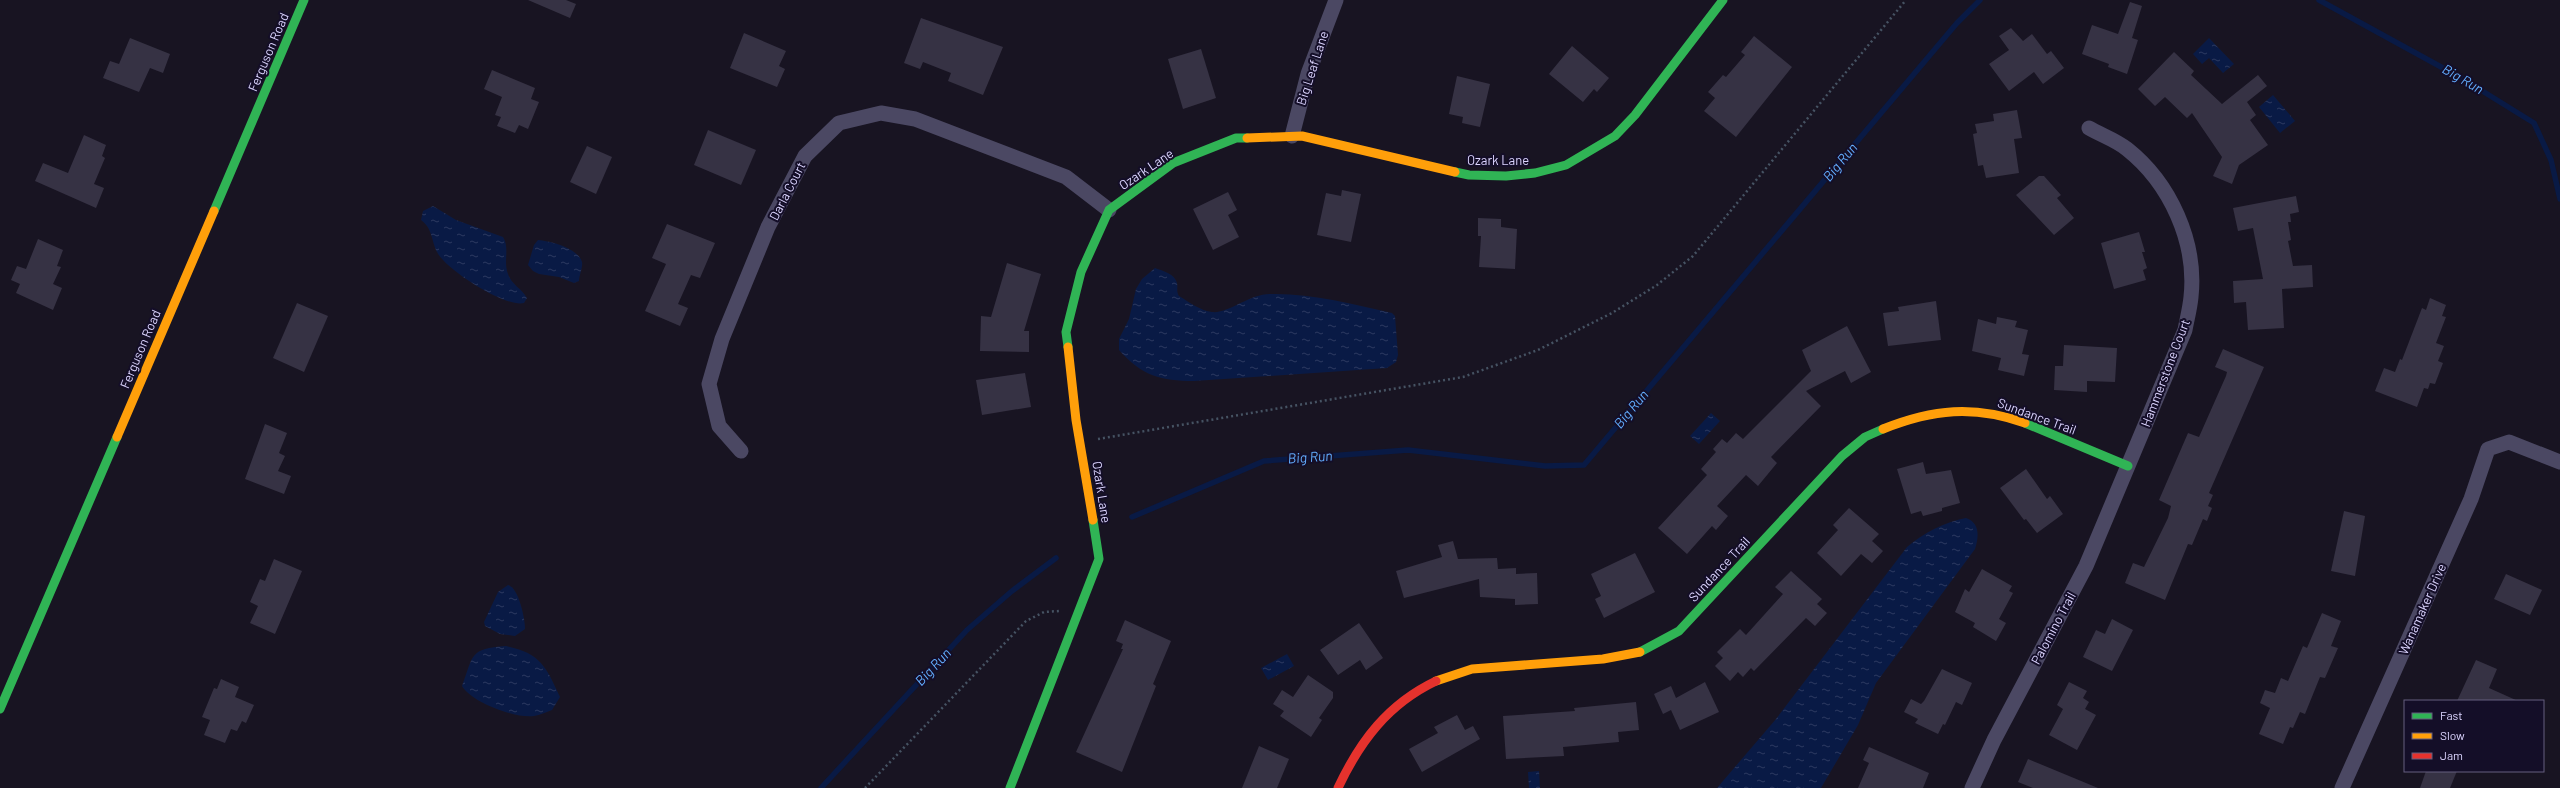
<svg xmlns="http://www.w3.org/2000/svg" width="2560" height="788" font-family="Barlow,sans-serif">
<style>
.water{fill:url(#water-ripples)}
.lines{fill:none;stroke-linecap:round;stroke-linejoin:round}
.stream{stroke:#091a45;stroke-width:5.5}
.building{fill:#363244}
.path{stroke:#465363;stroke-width:2.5;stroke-dasharray:2 3;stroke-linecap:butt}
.street{stroke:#4b4863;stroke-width:15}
.fast{stroke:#30b455;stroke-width:9}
.slow{stroke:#ff9f0a;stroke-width:9}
.jam{stroke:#e5322d;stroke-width:9}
.labels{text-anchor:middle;stroke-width:4;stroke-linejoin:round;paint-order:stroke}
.street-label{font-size:13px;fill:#dcd5ff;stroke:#140e28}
.water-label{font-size:14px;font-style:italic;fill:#63aeff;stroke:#140e28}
</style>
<defs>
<pattern id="water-ripples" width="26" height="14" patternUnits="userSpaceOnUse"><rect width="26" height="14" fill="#091a45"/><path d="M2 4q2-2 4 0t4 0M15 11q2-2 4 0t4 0" fill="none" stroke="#2c3a61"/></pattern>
</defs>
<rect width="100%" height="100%" fill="#181422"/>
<!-- water -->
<g class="water">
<path d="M2209,38l25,26 -11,9 -14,-15 -7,6 -9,-10z"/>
<path d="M2273,95l22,26 -15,12 -21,-26z"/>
<path d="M433,206l23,14 47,17c7,11 0,25 5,37 3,10 14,15 19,24l-3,5c-18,5 -78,-33 -87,-51 -6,-12 -4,-23 -16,-32l2,-9z"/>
<path d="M538,240c12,1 40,8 44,22 1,5 -3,14 -3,19l-5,2 -15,-6 -20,-3 -6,-3 -5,-6 6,-20z"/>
<path d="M1155,268c8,3 20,6 22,15 1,6 -1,8 2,13 10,6 22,15 33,16 16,2 37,-18 58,-18 40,-1 83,10 122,19l3,3 3,39 -2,7 -9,6 -193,13c-33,0 -52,-5 -75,-31v-11l10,-20 7,-30 6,-10z"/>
<path d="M1711,413l9,8 -21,23 -9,-8z"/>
<path d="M1966,518c14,5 13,18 9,31l-99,134 -18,42 -37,63h-104l59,-69 131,-172c16,-14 38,-25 59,-29z"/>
<path d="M508,585c11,3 17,34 17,44l-10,7 -15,-2 -15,-8 -1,-4 14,-30z"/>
<path d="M506,646c34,7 40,20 54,51l-8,13c-6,2 -12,5 -18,6 -18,3 -63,-14 -72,-30 12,-32 7,-37 44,-40z"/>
<path d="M1287,654l7,12 -26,14 -7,-12z"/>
<path d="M1539,771l1,17h-11l-1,-16z"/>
</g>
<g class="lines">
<!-- stream -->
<g class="stream">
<path d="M2319,0l144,79 71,44 17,37 9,39"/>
<path d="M1132,517l132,-56 144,-11 137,16 39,-1 373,-442 23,-23"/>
<path d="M821,788l146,-158 45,-39 44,-33"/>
</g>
</g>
<!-- building -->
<g class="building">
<path d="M528,0h38l10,4 -6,14z"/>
<path d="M2130,2l12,4 -10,32 6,2 -11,34 -19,-7 1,-3 -27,-10 10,-29 26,9z"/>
<path d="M921,18l82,29 -20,48 -35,-14 3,-8 -28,-11 -3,7 -16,-6z"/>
<path d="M2011,28l12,13 9,-7 15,20 4,-3 13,17 -21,16 -9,-12 -25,19 -20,-27 20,-14 -10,-14z"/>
<path d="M744,33l42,18 -7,15 6,3 -8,18 -47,-19z"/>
<path d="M1754,36l38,31 -56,70 -32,-26 11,-13 -7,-6 15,-17 3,2 19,-22 -4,-3z"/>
<path d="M130,38l40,16 -7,19 -13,-5 -11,24 -36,-14 7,-17 9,3z"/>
<path d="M1572,46l37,32 -12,14 -3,-3 -11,13 -34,-28z"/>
<path d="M1201,49l15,49 -33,11 -15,-50z"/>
<path d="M2174,52l20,19 -3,4 31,29 36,-29 9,11 -20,16 9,13 -6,5 18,25 -29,20 -7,19 -19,-8 9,-19 -30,-44 -5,5 -22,-21 -10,9 -17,-17z"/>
<path d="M492,70l43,18 -4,11 8,3 -11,27 -9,-4 -4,8 -18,-7 4,-9 -6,-2 7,-18 -18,-8z"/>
<path d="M1457,76l33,8 -10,43 -18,-4 1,-6 -14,-3z"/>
<path d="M2017,110l5,28 -8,1 5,34 -33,5 -3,-13 -5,1 -5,-32 4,-1 -2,-9 19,-3 -1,-7z"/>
<path d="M708,130l48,20 -15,35 -47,-20z"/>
<path d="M84,135l22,10 -4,11 3,2 -11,26 10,4 -8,20 -61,-27 8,-18 25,10z"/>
<path d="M587,146l25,11 -16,37 -26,-12z"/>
<path d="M2039,176h5l17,19 -4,3 17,20 -20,17 -38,-40z"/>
<path d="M1342,190l19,4 -10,48 -34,-7 9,-42 15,3z"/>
<path d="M1228,192l9,18 -9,5 11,22 -26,13 -20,-41z"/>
<path d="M2296,196l3,16 -9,2 1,8h-3l3,18 -3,1 5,25 19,-1 1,22 -31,2 2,39 -36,2 -2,-28 -12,1 -1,-22 30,-2 -10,-51 -15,3 -5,-23z"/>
<path d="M1478,218l23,1v8l16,2 -2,40 -36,-2 2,-31h-3z"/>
<path d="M667,224l48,19 -15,35 -9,-3 -13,29 10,4 -8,18 -35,-15 21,-47 -14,-6z"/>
<path d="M2139,232l6,20h-3l5,16 -4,2 3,10 -32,9 -13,-46z"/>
<path d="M38,239l25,11 -6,16 4,1 -8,17 9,4 -9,22 -37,-17 4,-9 -9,-4 6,-14 9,3z"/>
<path d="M1007,263l34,11 -17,57h5v21l-49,-1 1,-35 10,1z"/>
<path d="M2430,298l16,7 -4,11 4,1 -10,26 8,3 -6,15 5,2 -8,21 -5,-1 -2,6 -4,-1 -7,19 -42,-16 9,-23 11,4 5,-13 2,1 20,-52 4,2z"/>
<path d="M1936,301l5,39 -53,6 -5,-33 16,-2 -1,-4z"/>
<path d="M297,303l31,13 -24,56 -31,-14z"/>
<path d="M1997,317l20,4 -2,6 13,3 -6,24 7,1 -5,21 -26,-6 3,-12 -29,-7 6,-32 18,5z"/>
<path d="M1847,326l24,46 -20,11 -6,-12 -39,20 15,15 -50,51 6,6 -19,23 -12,-11 -29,31 11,10 -12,14 -4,-4 -25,28 -29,-26 49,-53 -6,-6 15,-17 -3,-3 9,-10 5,4 9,-10 7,6 68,-68 -9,-21z"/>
<path d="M2064,345l53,3 -2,34 -28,-1v11l-33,-2 1,-24h8z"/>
<path d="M2223,349l41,18 -55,126 4,2 -5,11 4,2 -5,13 -4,-2 -11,26 -4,-1 -23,56 -40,-17 8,-20 11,4 24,-49 3,-12 -12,-6 29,-67 11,4 27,-61 1,-4 -12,-5z"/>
<path d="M1025,373l6,34 -49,8 -6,-35z"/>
<path d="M265,424l22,9 -8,20 6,3 -7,15 13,5 -7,18 -39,-15z"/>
<path d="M1923,462l3,12 25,-4 9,33 -18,5v3l-19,5 -2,-5 -10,3 -14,-45z"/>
<path d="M2026,469l21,30 3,-3 13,18 -26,19 -11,-14 -2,1 -24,-32z"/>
<path d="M1849,508l30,26 -7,7 11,10 -11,12 -11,-9 -20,22 -24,-23 21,-23 -5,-5z"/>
<path d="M2344,511l21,5 -10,60 -24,-5z"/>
<path d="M1453,541l5,18 39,-1 1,11 18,-1v6l21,-1 1,31 -23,1v-6l-35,-2 -1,-18 -75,19 -8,-27 46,-14 -4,-12z"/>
<path d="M1635,553l20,39 -51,26 -9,-19 6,-3 -10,-22z"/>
<path d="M274,559l28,12 -27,63 -25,-11 8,-17 -8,-4 10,-23 5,2z"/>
<path d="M1982,569l30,17 -3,5 4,2 -14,26 7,4 -10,18 -23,-14 2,-4 -20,-11 10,-23 4,3z"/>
<path d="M1791,571l31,28 -5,5 10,9 -12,13 -9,-8 -52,53 -3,-3 -8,9 -5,-5 -8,9 -15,-15 8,-8 -6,-6 23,-23 6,6 37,-41 -8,-7z"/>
<path d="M2506,574l36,16 -12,25 -36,-16z"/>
<path d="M2322,613l19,8 -10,25 7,2 -13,30 -5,-1 -15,37 -5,-2 -7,16 -3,-1 -7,17 -24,-10 11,-26 -10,-5 5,-13 10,3 6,-15 7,3 15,-35 4,2z"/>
<path d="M2112,619l21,11 -21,41 -29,-14 13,-27 9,4z"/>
<path d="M1125,620l46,21 -18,43 3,2 -34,86 -46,-20 47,-103h-2l2,-5 -7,-3z"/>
<path d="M1359,623l24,35 -17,12 -6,-10 -22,15 -18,-25z"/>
<path d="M2476,660l21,9 -8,19 29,13h-61z"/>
<path d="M1942,669l30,14 -10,22 -6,-3 -11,23 -2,-1 -5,10 -23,-11 3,-4 -14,-7 7,-13 10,5 3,-3z"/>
<path d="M1308,675l25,17v6l-14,20 3,2 -11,17 -31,-21 4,-5 -11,-7 9,-14 11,7z"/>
<path d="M221,679l18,8 -4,10 19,8 -8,18 -4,-2 -5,10 -6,-2 -6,14 -21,-8 6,-15 -8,-3 12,-29 3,1z"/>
<path d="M1705,682l14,30 -39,18 -9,-20 -8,4 -9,-20 17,-8 5,12z"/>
<path d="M2069,682l18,9 -4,7 6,4 -4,7 11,6 -19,35 -28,-15 14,-26 -6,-4z"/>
<path d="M1636,702l3,28 -21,2 1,10 -56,5 1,9 -58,3 -3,-43 72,-5 -1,-3z"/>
<path d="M1457,715l8,15 8,-4 7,13 -58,33 -13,-23 29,-16 -4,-6z"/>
<path d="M1259,746l30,13 -12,29h-35z"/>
<path d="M1869,747l60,26 -6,15h-65l11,-25 -6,-3z"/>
<path d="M2028,759l70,29h-65l-15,-6z"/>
<path d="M2426,771h31l-7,17h-30z"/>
</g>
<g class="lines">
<!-- path -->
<g class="path">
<path d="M1098,439l365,-62 75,-27 74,-37 45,-28 36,-29 213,-256"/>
<path d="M865,788l161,-167 18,-9 15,-1"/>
</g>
<!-- street -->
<g class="street">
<path d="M1292,136l16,-62 28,-74"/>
<path d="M741,451l-22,-25 -10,-42 13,-45 46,-112 37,-71 34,-33 42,-10 34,6 151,58 43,33"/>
<path d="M1972,788l22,-48 92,-174 99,-236c2,-11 5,-22 6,-33 6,-55 -21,-114 -64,-148 -11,-9 -26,-14 -38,-21"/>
<path d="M2342,788l129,-289 17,-50 21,-7 51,20"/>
</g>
<!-- fast -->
<g class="fast">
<path d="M1455,172l14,3 37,1 29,-3 31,-8 49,-29 20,-21 88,-115"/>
<path d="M214,211l90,-211"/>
<path d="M1068,347l-2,-15 15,-60 28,-62 64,-47 63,-25h11"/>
<path d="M2025,423l103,43"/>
<path d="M1640,652l39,-21 163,-175 23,-19 18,-8"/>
<path d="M0,709l117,-272"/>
<path d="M1010,788l89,-229 -6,-39"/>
</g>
<!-- slow -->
<g class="slow">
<path d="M1247,138l55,-2 153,36"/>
<path d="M1068,347l8,73 17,100"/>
<path d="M1883,429c50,-20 91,-24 142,-6"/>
<path d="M117,437l97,-226"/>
<path d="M1436,681l36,-12 131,-10 37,-7"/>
</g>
<!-- jam -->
<path class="jam" d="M1338,788c22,-47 50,-84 98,-107"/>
</g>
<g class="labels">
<!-- street labels -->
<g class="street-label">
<text transform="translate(268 52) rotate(-67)" y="5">Ferguson Road</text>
<text transform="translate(1312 68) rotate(-72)" y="5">Big Leaf Lane</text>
<text x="1498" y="165">Ozark Lane</text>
<text transform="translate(1146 169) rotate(-34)" y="5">Ozark Lane</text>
<text transform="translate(787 191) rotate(-63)" y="5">Darla Court</text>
<text transform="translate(140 349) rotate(-67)" y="5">Ferguson Road</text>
<text transform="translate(2165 373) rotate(-69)" y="5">Hammerstone Court</text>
<text transform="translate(2037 416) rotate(20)" y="5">Sundance Trail</text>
<text transform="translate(1102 492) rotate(81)" y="5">Ozark Lane</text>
<text transform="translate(1719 569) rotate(-47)" y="5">Sundance Trail</text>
<text transform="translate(2422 609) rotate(-66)" y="5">Wanamaker Drive</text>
<text transform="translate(2053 628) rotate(-62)" y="5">Palomino Trail</text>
</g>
<!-- water labels -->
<g class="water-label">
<text transform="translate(2463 79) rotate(30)" y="5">Big Run</text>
<text transform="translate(1840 162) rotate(-50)" y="5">Big Run</text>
<text transform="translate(1631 409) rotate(-50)" y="5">Big Run</text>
<text transform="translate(1310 457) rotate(-4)" y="5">Big Run</text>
<text transform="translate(933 667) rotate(-47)" y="5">Big Run</text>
</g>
</g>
<!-- legend -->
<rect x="2404" y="700" width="140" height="72" fill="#140e28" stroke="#645e7e"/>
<rect x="2412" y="713" width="20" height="6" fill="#30b455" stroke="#645e7e"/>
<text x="2440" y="720" font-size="12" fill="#dcd5ff">Fast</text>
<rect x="2412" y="733" width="20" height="6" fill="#ff9f0a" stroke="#645e7e"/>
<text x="2440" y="740" font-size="12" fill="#dcd5ff">Slow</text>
<rect x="2412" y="753" width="20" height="6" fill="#e5322d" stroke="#645e7e"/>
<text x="2440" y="760" font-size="12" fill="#dcd5ff">Jam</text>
</svg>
